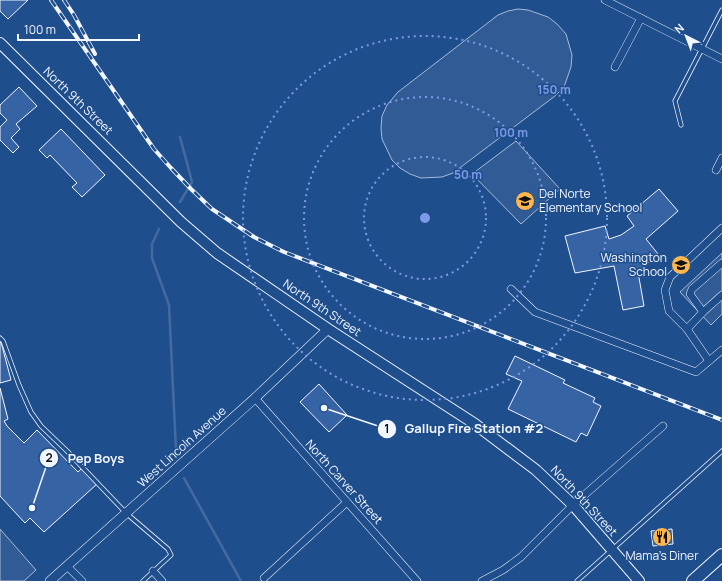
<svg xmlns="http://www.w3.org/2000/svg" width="722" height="581" font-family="Manrope,sans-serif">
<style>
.built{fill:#305b95;stroke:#a8bbd7}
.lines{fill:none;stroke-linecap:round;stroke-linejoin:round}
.stream{stroke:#446ba0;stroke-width:2.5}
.building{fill:#3563a3;stroke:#f2f6ff}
.service-casing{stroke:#f2f6ff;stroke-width:5}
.minor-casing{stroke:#f2f6ff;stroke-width:8}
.tertiary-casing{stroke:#f2f6ff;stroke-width:10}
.secondary-casing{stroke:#f2f6ff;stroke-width:12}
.primary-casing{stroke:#f2f6ff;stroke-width:14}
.service{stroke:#1f4e8c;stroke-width:3.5}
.minor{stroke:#1f4e8c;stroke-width:7}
.tertiary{stroke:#1f4e8c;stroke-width:9}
.secondary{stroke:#1f4e8c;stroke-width:10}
.primary{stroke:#1f4e8c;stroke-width:12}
.rail-casing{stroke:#f2f6ff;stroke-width:4}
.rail{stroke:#1f4e8c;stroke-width:2.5;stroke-dasharray:8;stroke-linecap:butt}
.ring{fill:none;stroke:#7d9aea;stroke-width:2;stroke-dasharray:2 4}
.labels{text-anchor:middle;stroke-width:3;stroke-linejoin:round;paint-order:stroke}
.street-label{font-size:12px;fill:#f2f6ff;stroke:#1f4e8c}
.poi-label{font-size:12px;fill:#f2f6ff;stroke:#1f4e8c;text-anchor:start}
.centre{fill:#7d9aea;stroke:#1f4e8c;stroke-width:2}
.ring-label{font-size:12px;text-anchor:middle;font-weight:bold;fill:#7d9aea;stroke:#1f4e8c;stroke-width:3;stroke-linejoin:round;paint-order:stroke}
.leader{fill:none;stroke:#f2f6ff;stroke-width:1.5}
.callout-dot{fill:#f2f6ff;stroke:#1f4e8c;stroke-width:1.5}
.mark-label{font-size:12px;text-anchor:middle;font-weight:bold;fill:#111}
.callout-label{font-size:13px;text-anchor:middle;font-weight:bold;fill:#f2f6ff;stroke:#1f4e8c;stroke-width:3;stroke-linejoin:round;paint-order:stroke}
</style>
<rect width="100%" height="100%" fill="#1f4e8c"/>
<!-- built -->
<g class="built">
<path d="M518,9l10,1 20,7 9,7 9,10 6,21 -1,12 -7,20 -9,9 -102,77 -11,4 -21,1 -11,-4 -10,-6 -8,-8 -10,-21 -1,-11 1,-12 5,-11 11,-13 100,-77 10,-4z"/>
<path d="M516,141l44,48 -39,35 -49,-50z"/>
<path d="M722,253v61l-11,11 -31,-33z"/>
<path d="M0,529l36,41 -12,11h-24z"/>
</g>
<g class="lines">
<!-- stream -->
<g class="stream">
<path d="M180,202l12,-20 -12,-45"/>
<path d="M159,229l-7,15v14l17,47 7,145"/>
<path d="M184,478l57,103"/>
</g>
</g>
<!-- building -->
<g class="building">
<path d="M0,0h28l-20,19 -8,-8z"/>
<path d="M19,87l18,19 -21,18 4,5 -9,9 8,9 -6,6 -13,-13v-13l7,-7 -7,-7v-8z"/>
<path d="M61,129l44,46 -23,22 -10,-10 5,-4 -27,-28 -3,3 -8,-8z"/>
<path d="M659,189l19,22 -32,28 12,15 -20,18 6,34 -21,4 -9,-44 -39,7 -10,-37 40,-10 4,13 12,-4 13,-9 -7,-10z"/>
<path d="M1,342l10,38 -11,3v-40z"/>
<path d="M515,356l50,24 -2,3 32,15 -2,4 8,4 -14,30 -6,-3 -5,9 -68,-33 14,-28 -16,-7z"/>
<path d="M319,384l28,31 -18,17 -29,-30z"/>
<path d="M0,388l8,31 -4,2 3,5 17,17 13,-13 41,42 4,-4 15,16 -53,48 -14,-14 -5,5 -25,-27z"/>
<path d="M672,529l1,15 -20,2 -2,-15z"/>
</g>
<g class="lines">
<defs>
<g id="service">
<path d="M681,125l-6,-24 47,-91"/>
<path d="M0,338l3,3 16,44 12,27 10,14 26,25 59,62 42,36 3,6 -28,26"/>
<path d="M577,581l145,-130"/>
</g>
<g id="minor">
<path d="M605,0l117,59"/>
<path d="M615,67l26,-49"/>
<path d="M716,170l6,-12"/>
<path d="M511,289l24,23 161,60 26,-22"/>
<path d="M703,312l-13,-18 2,-5 30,-26"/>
<path d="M687,329l16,-17 19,-17"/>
<path d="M709,361l-22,-32 -18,-18 -4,-21 5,-13 52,-49"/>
<path d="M255,398l162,183"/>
<path d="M67,566l15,15"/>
<path d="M153,571l9,10"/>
<path d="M264,578l83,-76"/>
<path d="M482,581l21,-11 18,-13 52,-52 90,-79"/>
</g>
<path id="tertiary" d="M50,581l205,-183 73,-69"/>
<path id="secondary" d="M0,43l181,179 36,31 111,76 147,95 61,46 37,35 66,76"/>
<path id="primary" d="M693,581l29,-26"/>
</defs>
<!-- service casing -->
<use href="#service" class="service-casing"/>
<!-- minor casing -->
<use href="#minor" class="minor-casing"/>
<!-- tertiary casing -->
<use href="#tertiary" class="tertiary-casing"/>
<!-- secondary casing -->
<use href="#secondary" class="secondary-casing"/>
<!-- primary casing -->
<use href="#primary" class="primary-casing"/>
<!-- service -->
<use href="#service" class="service"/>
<!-- minor -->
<use href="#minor" class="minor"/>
<!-- tertiary -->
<use href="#tertiary" class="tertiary"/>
<!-- secondary -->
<use href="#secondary" class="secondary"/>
<!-- primary -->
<use href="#primary" class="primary"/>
<defs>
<g id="rail">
<path d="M51,0l103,149 17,19 20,21 21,20 42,28 30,15 438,168"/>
<path d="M64,0l10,15 21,39"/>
</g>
</defs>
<!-- rail casing -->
<use href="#rail" class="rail-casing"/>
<!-- rail -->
<use href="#rail" class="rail"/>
</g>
<!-- distance rings -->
<g class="ring">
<circle cx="425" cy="218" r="61"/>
<circle cx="425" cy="218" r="121"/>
<circle cx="425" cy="218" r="182"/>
</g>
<!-- icons -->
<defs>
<symbol id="school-disc" viewBox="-11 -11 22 22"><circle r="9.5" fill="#ffb74d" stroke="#1f4e8c"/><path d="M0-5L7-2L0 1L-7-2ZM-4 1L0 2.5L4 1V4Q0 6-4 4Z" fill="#111"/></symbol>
<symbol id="restaurant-disc" viewBox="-11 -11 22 22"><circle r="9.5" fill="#ffb74d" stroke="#1f4e8c"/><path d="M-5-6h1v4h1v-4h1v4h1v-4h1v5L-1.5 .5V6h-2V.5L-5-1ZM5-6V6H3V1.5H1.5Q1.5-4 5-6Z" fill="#111"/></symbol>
</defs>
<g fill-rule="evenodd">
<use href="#school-disc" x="514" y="190" width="22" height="22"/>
<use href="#school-disc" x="670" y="254" width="22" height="22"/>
<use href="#restaurant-disc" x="651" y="526" width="22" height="22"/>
</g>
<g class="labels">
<!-- street labels -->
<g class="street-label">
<text transform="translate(78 101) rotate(44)" y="4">North 9th Street</text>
<text transform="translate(322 308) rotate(34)" y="4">North 9th Street</text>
<text transform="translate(182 447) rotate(-42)" y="4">West Lincoln Avenue</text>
<text transform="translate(344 482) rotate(48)" y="4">North Carver Street</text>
<text transform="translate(584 501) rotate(47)" y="4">North 9th Street</text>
</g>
<!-- poi labels -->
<g class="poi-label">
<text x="539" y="198">Del Norte<tspan x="539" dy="14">Elementary School</tspan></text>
<text x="667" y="262" text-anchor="end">Washington<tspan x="667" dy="14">School</tspan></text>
<text x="662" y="560" text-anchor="middle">Mama's Diner</text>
</g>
</g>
<circle cx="425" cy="218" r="6" class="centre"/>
<g class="ring-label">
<text x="554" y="94">150 m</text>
<text x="511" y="137">100 m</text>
<text x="468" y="179">50 m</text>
</g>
<!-- callouts -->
<path class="leader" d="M324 408L387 429M32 508L49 458"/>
<g class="callout-dot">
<circle cx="324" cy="408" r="4"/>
<circle cx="32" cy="508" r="4"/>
<circle cx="387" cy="429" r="10"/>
<circle cx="49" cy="458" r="10"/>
</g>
<g class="mark-label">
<text x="387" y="433">1</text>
<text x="49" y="462">2</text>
</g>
<g class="callout-label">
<text x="474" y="433">Gallup Fire Station #2</text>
<text x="96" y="463">Pep Boys</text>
</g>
<!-- north arrow -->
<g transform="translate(686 36) rotate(318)" stroke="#1f4e8c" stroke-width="3" paint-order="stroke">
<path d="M0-3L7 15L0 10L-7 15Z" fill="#f2f6ff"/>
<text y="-6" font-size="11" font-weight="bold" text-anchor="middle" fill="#f2f6ff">N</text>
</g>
<!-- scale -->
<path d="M18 34v6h121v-6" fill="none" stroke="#f2f6ff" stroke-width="2"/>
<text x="24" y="34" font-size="12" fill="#f2f6ff" stroke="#1f4e8c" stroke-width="3" paint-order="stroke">100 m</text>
</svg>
